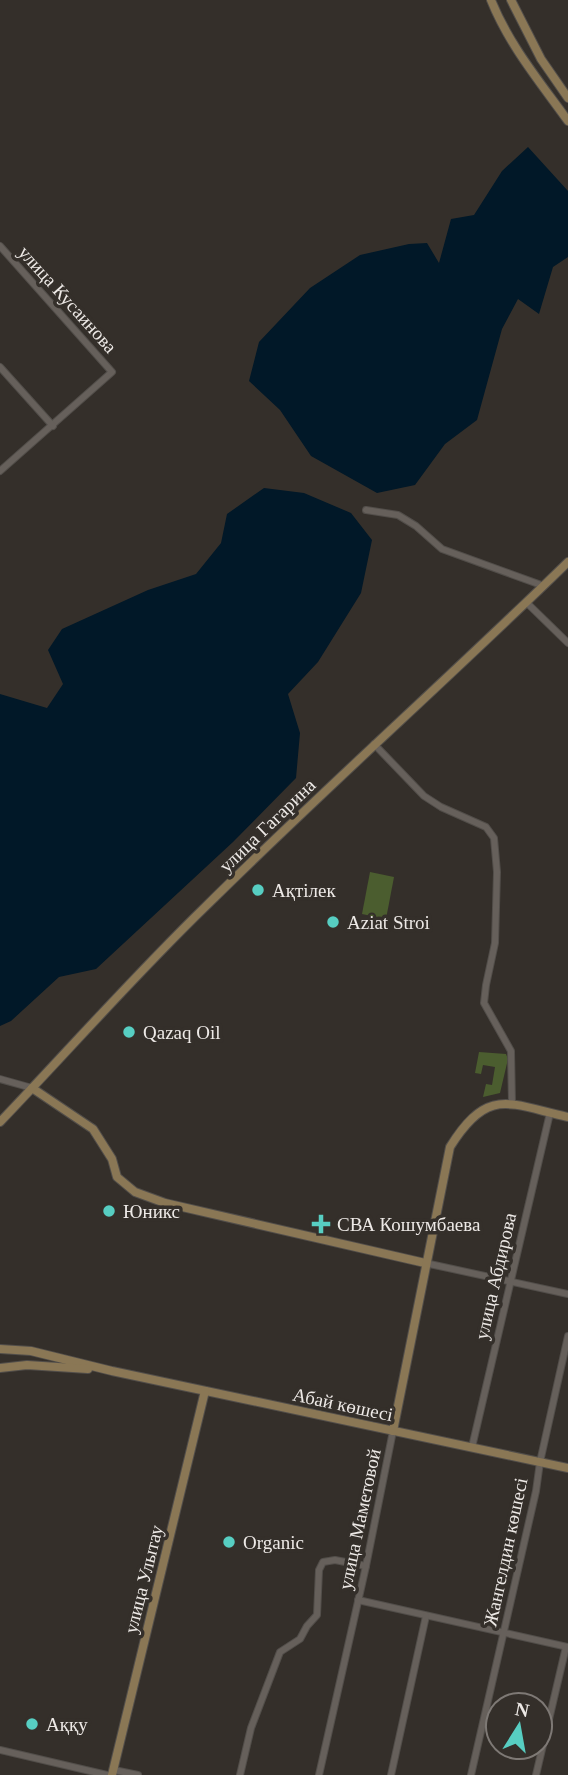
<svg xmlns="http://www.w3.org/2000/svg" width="568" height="1775" font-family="Georgia,serif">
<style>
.green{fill:#4b5d2f}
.water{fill:#011828}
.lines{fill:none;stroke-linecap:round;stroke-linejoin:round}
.street-casing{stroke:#524e4a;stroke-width:8}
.secondary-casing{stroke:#524e4a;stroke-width:10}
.street{stroke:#66605b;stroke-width:6}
.secondary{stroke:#8a7755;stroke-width:8}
.poi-dot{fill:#57cec2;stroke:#342f2a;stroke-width:2.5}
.labels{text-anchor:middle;stroke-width:7;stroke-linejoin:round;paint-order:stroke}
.street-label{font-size:19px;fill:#ede9e6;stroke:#342f2a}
.poi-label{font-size:19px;fill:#ede9e6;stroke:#342f2a;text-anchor:start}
</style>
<rect width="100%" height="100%" fill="#342f2a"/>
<!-- green -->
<g class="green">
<path d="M370,872l24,5 -8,42 -24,-5z"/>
<path d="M479,1052l27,2 2,5 -8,34 -17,4 3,-13 6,1 3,-18 -12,-2 -2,9 -6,-1z"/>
</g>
<!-- water -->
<g class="water">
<path d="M528,147l40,44v66l-15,10 -14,47 -21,-15 -16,30 -25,91 -32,24 -30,41 -38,8 -66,-37 -31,-46 -31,-29 10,-39 51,-54 50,-33 49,-11 18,-1 12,20 12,-44 23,-4 28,-44z"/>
<path d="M264,488l40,5 47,20 21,27 -11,53 -43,69 -30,32 12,39 -4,45 -63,64 -137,127 -37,8 -48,44 -11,5v-332l47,14 16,-24 -15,-34 14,-21 86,-39 48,-16 25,-31 6,-29z"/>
</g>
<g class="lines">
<defs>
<g id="street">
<path d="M0,246l112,126 -112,99"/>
<path d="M0,367l53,59"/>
<path d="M366,510l32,5 18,11 26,23 102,37"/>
<path d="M526,602l42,41"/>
<path d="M374,744l50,52 17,11 45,20 8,11 3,34 -2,71 -9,42 -2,18 27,48 1,53"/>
<path d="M0,1079l32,9"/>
<path d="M425,1263l143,31"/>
<path d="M472,1447l78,-334"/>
<path d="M358,1600l210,47"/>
<path d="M0,1750l107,25"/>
<path d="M114,1770l24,5"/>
<path d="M240,1775l11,-47 29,-76 20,-13 7,-13 10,-11 2,-45 4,-8 12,-2 31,6"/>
<path d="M319,1775l47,-209 27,-135"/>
<path d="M391,1775l35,-159"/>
<path d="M471,1775l65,-284 4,-29 28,-126"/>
<path d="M536,1775l30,-128"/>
</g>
<g id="secondary">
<path d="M491,0c18,45 49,82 77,121"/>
<path d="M511,0l30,59 27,39"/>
<path d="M32,1088l61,41 19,30 5,18 18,15 30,11 260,60"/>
<path d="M0,1122c68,-71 133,-145 204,-214 119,-118 244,-229 364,-346"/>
<path d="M0,1349l31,2 81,20 456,97"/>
<path d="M0,1368l27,-3 61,4"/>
<path d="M393,1431l57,-284c38,-61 59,-43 118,-30"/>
<path d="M112,1775l93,-384"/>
</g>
</defs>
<!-- street casing -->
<use href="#street" class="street-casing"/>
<!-- secondary casing -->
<use href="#secondary" class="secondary-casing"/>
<!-- street -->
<use href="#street" class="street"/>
<!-- secondary -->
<use href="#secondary" class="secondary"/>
</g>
<!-- markers -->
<g class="poi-dot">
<circle cx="258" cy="890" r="7"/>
<circle cx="333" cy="922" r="7"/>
<circle cx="129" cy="1032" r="7"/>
<circle cx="109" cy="1211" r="7"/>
<path d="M317.5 1213.5h7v7h7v7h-7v7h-7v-7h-7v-7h7z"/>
<circle cx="229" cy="1542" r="7"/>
<circle cx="32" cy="1724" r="7"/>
</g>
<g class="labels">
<!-- street labels -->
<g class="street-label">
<text transform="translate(68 299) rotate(48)" y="7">улица Кусаинова</text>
<text transform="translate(267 825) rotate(-44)" y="7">улица Гагарина</text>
<text transform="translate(495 1276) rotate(-77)" y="7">улица Абдирова</text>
<text transform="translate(343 1404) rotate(12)" y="7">Абай көшесі</text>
<text transform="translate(359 1519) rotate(-78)" y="7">улица Маметовой</text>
<text transform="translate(505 1552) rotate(-78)" y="7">Жангелдин көшесі</text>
<text transform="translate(143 1579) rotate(-76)" y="7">улица Улытау</text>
</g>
<!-- poi labels -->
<g class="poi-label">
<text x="272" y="897">Ақтілек</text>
<text x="347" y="929">Aziat Stroi</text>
<text x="143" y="1039">Qazaq Oil</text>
<text x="123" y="1218">Юникс</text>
<text x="337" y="1231">СВА Кошумбаева</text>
<text x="243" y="1549">Organic</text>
<text x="46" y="1731">Аққу</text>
</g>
</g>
<!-- north arrow -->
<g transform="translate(519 1726) rotate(11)"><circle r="33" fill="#342f2a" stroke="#7e7975" stroke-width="2"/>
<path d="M0-5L12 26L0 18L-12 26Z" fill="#57cec2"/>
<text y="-10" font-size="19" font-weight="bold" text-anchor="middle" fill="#ede9e6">N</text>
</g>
</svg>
